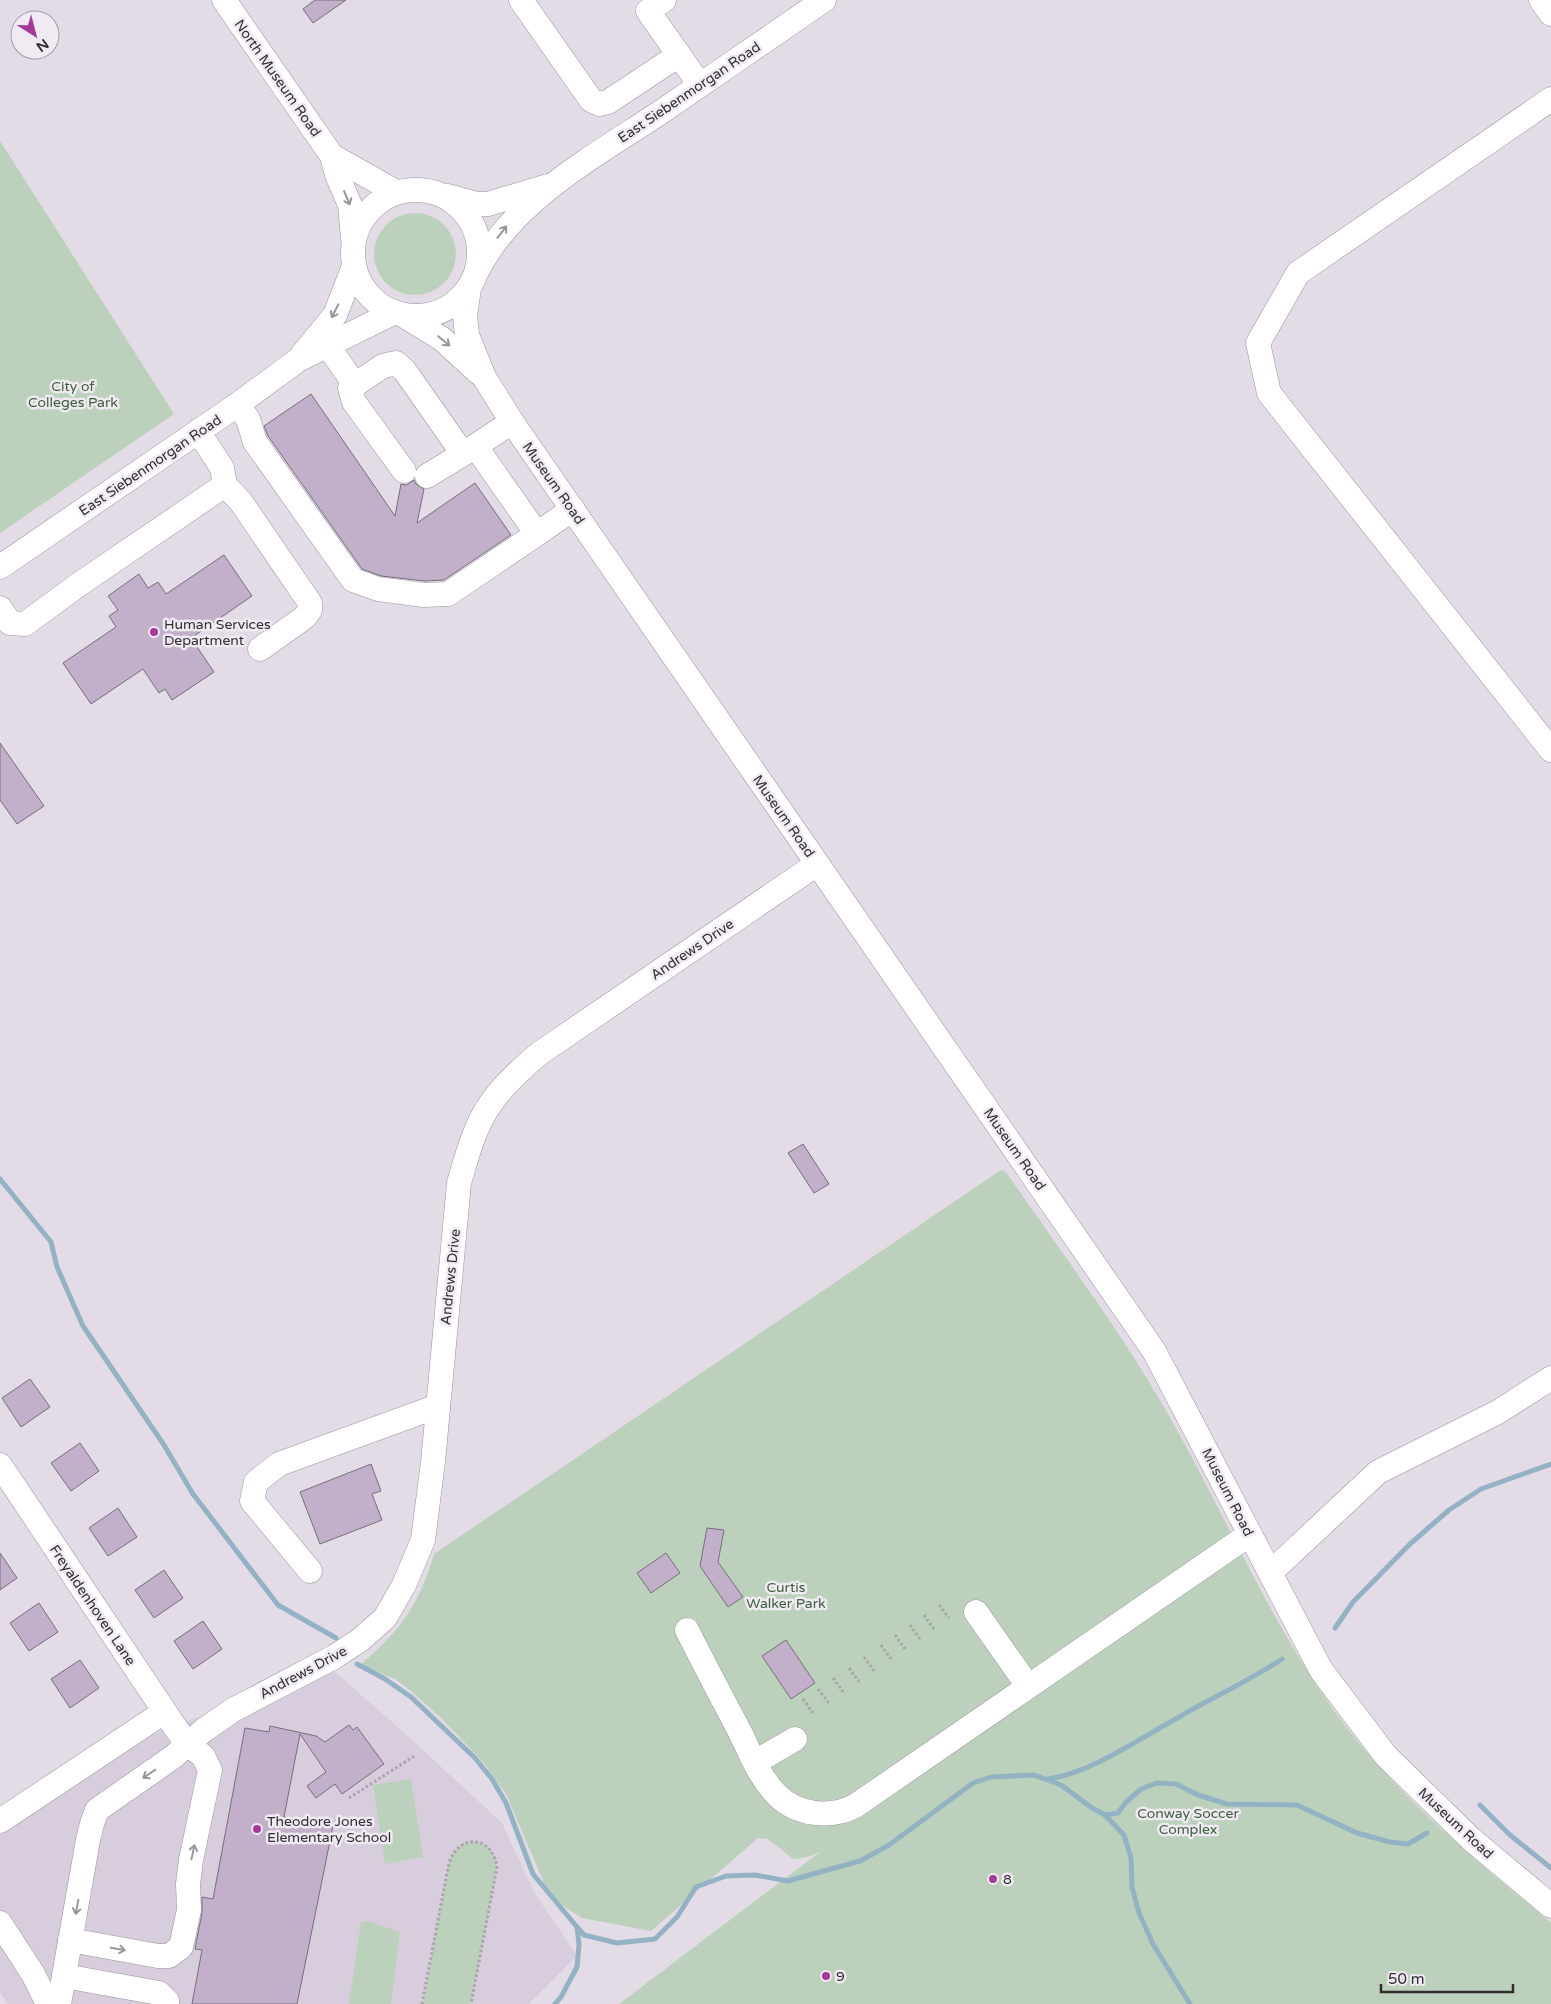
<svg xmlns="http://www.w3.org/2000/svg" width="1551" height="2004" font-family="'Varela Round',sans-serif">
<style>
.built{fill:#d8cddd}
.green{fill:#bcd1bb}
.lines{fill:none;stroke-linecap:round;stroke-linejoin:round}
.stream{stroke:#93b3c4;stroke-width:5}
.building{fill:#c2b0ca;stroke:#756f78}
.minor-casing{stroke:#9a949d;stroke-width:25}
.path{stroke:#a9a3ac;stroke-width:3;stroke-dasharray:2.5 2.5;stroke-linecap:butt}
.minor{stroke:#fff;stroke-width:24}
.oneway{stroke:#989698}
.poi-dot{fill:#a53a9b;stroke:#f0eaf3;stroke-width:2}
.labels{text-anchor:middle;stroke-width:5;stroke-linejoin:round;paint-order:stroke}
.street-label{font-size:14px;fill:#312e32;stroke:#f0eaf3}
.park-label{font-size:14px;fill:#3d613c;stroke:#f0eaf3}
.poi-label{font-size:14px;fill:#312e32;stroke:#f0eaf3;text-anchor:start}
</style>
<rect width="100%" height="100%" fill="#e3dce6"/>
<!-- built -->
<path class="built" d="M317,1656l93,82 92,85 32,69 43,64 -48,48h-521l-8,-12v-157l153,-101 60,-23z"/>
<!-- green -->
<g class="green">
<path d="M0,141l174,273 -174,119z"/>
<circle cx="415" cy="254" r="41"/>
<path d="M1001,1170l5,2c55,80 114,158 162,242 64,112 113,237 197,336 55,66 121,118 186,173v81h-932l201,-152 -13,5 -14,2 -25,-20 -10,-1 -107,93 -69,-13 -23,-15 -15,-20 -38,-89 -23,-32 -43,-45 -29,-26 -16,-12 -35,-14c42,-36 58,-59 74,-111z"/>
<path d="M411,1779l12,78 -38,7 -12,-79z"/>
<path d="M471,1841c16,2 24,9 26,26l-26,137h-48l26,-141c4,-12 9,-17 22,-22z"/>
<path d="M367,1921l33,11 -9,72h-42l12,-82z"/>
</g>
<g class="lines">
<!-- stream -->
<g class="stream">
<path d="M0,1179l51,63 6,25 26,59 81,119 29,49 85,111 58,33"/>
<path d="M1335,1628l18,-26 57,-58 39,-34 32,-21 70,-25"/>
<path d="M357,1664l28,15 26,18 64,61 17,21 14,24 27,71 44,53 2,17 -2,23 -16,30 -6,7"/>
<path d="M1048,1779c43,-6 93,-41 131,-62 34,-20 70,-36 103,-58"/>
<path d="M1480,1805l30,30 41,33"/>
<path d="M1105,1815l13,-2 8,-11 15,-13 16,-6 19,1 22,11 29,9 70,1 60,28 33,9 18,2 19,-11"/>
<path d="M577,1927l7,8 33,8 38,-4 22,-22 19,-30 30,-11 29,-1 33,6 72,-20 29,-16 84,-62 18,-6 43,-2 27,10 31,23 13,7 19,20 7,23 1,29 7,26 14,31 37,60"/>
</g>
</g>
<!-- building -->
<g class="building">
<path d="M315,0h31l-33,23 -10,-14z"/>
<path d="M311,394l84,122 6,-32 5,1 8,-5 2,4 8,5 -7,34 58,-40 36,52 -67,45 -19,1 -44,-5 -19,-7 -94,-133 -4,-10z"/>
<path d="M224,555l28,41 -61,42 23,34 -42,28 -7,-11 -6,4 -16,-24 -52,35 -28,-41 53,-36 -7,-11 9,-6 -10,-14 31,-22 9,14 10,-6 8,12z"/>
<path d="M0,743l44,63 -27,18 -17,-24z"/>
<path d="M803,1144l26,40 -15,9 -26,-40z"/>
<path d="M30,1379l20,28 -29,20 -19,-29z"/>
<path d="M80,1443l19,28 -28,20 -20,-28z"/>
<path d="M371,1464l10,27 -9,3 10,26 -62,24 -20,-52z"/>
<path d="M118,1508l19,29 -29,19 -19,-28z"/>
<path d="M707,1528l17,2 -6,32 25,35 -15,10 -28,-41z"/>
<path d="M0,1553l17,25 -17,12z"/>
<path d="M666,1553l14,20 -29,20 -14,-20z"/>
<path d="M164,1570l19,28 -29,20 -19,-28z"/>
<path d="M39,1603l19,29 -29,19 -19,-28z"/>
<path d="M203,1621l19,28 -29,20 -19,-28z"/>
<path d="M786,1640l29,43 -24,16 -29,-43z"/>
<path d="M80,1660l19,28 -29,20 -19,-29z"/>
<path d="M349,1725l4,5 4,-3 27,37 -42,30 -7,-10 -19,14 -9,-12 19,-14 -26,-38 -16,83 49,9 -36,178h-105l10,-54 -7,-1 7,-36v-16l11,2 32,-171 24,4 1,-6 46,10 9,6z"/>
</g>
<g class="lines">
<defs>
<g id="minor">
<path d="M224,0l108,156 5,19 13,30 3,33"/>
<path d="M521,0l70,100 8,4 9,-2 71,-47"/>
<path d="M664,0l-16,11 52,74"/>
<path d="M1541,0l10,14"/>
<path d="M1551,99l-253,174 -40,70 11,50 282,357"/>
<path d="M332,156l64,36"/>
<circle cx="416" cy="253" r="63"/>
<path d="M448,196l29,8h11l60,-18"/>
<path d="M476,273c36,-73 119,-117 185,-161 54,-37 109,-75 163,-112"/>
<path d="M469,288l-4,28 2,19 17,42 28,45 642,929 167,319 65,86 85,83 80,67"/>
<path d="M403,315l39,24 37,34"/>
<path d="M328,346l27,39"/>
<path d="M302,355l33,-40 19,-49"/>
<path d="M237,405l11,14 7,23 98,138 25,9 46,6 24,-1 89,-60"/>
<path d="M476,447l61,87 36,-25"/>
<path d="M404,471l-50,-69 -4,-14 33,-22 13,-3 9,8 58,83 49,-32"/>
<path d="M427,476l36,-22"/>
<path d="M225,485l16,17 69,101v7l-5,7 -45,32"/>
<path d="M0,567l237,-162 61,-45 97,-48"/>
<path d="M0,608l10,15 15,1 53,-39 147,-100 -3,-17 -24,-37"/>
<path d="M0,1465l175,262 12,17 16,12 7,14 -19,90 -3,24 1,26 -8,37 -12,9h-11l-88,-16"/>
<path d="M310,1571l-58,-70 4,-19 23,-18 159,-58"/>
<path d="M1270,1573l108,-101 120,-60 53,-34"/>
<path d="M976,1612l52,74"/>
<path d="M687,1630c17,34 35,68 53,102 10,21 20,46 37,63 20,20 53,24 78,11l395,-272"/>
<path d="M754,1760l10,-3 31,-18"/>
<path d="M0,1821l164,-109"/>
<path d="M0,1923l33,51 15,30"/>
<path d="M64,1976l95,17 8,8v3"/>
<path d="M59,2004l29,-164 4,-16 5,-14 76,-53 31,-27 29,-20 101,-53 26,-17 25,-22 19,-33 19,-45 10,-78 26,-279c8,-27 15,-56 32,-80 13,-19 31,-35 49,-50l277,-189"/>
</g>
</defs>
<!-- minor casing -->
<use href="#minor" class="minor-casing"/>
<!-- path -->
<g class="path">
<path d="M939,1605l10,13"/>
<path d="M924,1615l10,14"/>
<path d="M910,1625l10,14"/>
<path d="M895,1635l10,14"/>
<path d="M881,1645l10,14"/>
<path d="M864,1657l10,14"/>
<path d="M849,1668l10,14"/>
<path d="M833,1678l10,14"/>
<path d="M818,1689l11,14"/>
<path d="M803,1699l10,14"/>
<path d="M349,1798l67,-43"/>
<path d="M422,2004l27,-141c10,-30 43,-28 48,4l-26,137"/>
</g>
<!-- minor -->
<use href="#minor" class="minor"/>
</g>
<!-- one-way arrows -->
<defs><path id="oneway-shaft" d="M-6 0H5M1.5-3L5.5 0L1.5 3" fill="none" stroke-width="1.6" stroke-linecap="round" stroke-linejoin="round" transform="scale(1.25)"/></defs>
<g class="oneway">
<use href="#oneway-shaft" transform="translate(347 198) rotate(67)"/>
<use href="#oneway-shaft" transform="translate(502 232) rotate(-52)"/>
<use href="#oneway-shaft" transform="translate(335 311) rotate(117)"/>
<use href="#oneway-shaft" transform="translate(444 341) rotate(40)"/>
<use href="#oneway-shaft" transform="translate(149 1774) rotate(146)"/>
<use href="#oneway-shaft" transform="translate(193 1852) rotate(-78)"/>
<use href="#oneway-shaft" transform="translate(77 1907) rotate(101)"/>
<use href="#oneway-shaft" transform="translate(118 1949) rotate(10)"/>
</g>
<!-- markers -->
<g class="poi-dot">
<circle cx="154" cy="632" r="5"/>
<circle cx="257" cy="1829" r="5"/>
<circle cx="993" cy="1879" r="5"/>
<circle cx="826" cy="1976" r="5"/>
</g>
<g class="labels">
<!-- street labels -->
<g class="street-label">
<text transform="translate(278 78) rotate(55)" y="5">North Museum Road</text>
<text transform="translate(689 92) rotate(-34)" y="5">East Siebenmorgan Road</text>
<text transform="translate(150 465) rotate(-34)" y="5">East Siebenmorgan Road</text>
<text transform="translate(554 483) rotate(55)" y="5">Museum Road</text>
<text transform="translate(784 816) rotate(55)" y="5">Museum Road</text>
<text transform="translate(692 949) rotate(-34)" y="5">Andrews Drive</text>
<text transform="translate(1015 1149) rotate(55)" y="5">Museum Road</text>
<text transform="translate(450 1277) rotate(-84)" y="5">Andrews Drive</text>
<text transform="translate(1228 1492) rotate(63)" y="5">Museum Road</text>
<text transform="translate(93 1605) rotate(56)" y="5">Freyaldenhoven Lane</text>
<text transform="translate(303 1672) rotate(-28)" y="5">Andrews Drive</text>
<text transform="translate(1456 1823) rotate(43)" y="5">Museum Road</text>
</g>
<!-- park labels -->
<g class="park-label">
<text x="73" y="391">City of<tspan x="73" dy="16">Colleges Park</tspan></text>
<text x="786" y="1592">Curtis<tspan x="786" dy="16">Walker Park</tspan></text>
<text x="1188" y="1818">Conway Soccer<tspan x="1188" dy="16">Complex</tspan></text>
</g>
<!-- poi labels -->
<g class="poi-label">
<text x="164" y="629">Human Services<tspan x="164" dy="16">Department</tspan></text>
<text x="267" y="1826">Theodore Jones<tspan x="267" dy="16">Elementary School</tspan></text>
<text x="1003" y="1884">8</text>
<text x="836" y="1981">9</text>
</g>
</g>
<!-- north arrow -->
<g transform="translate(35 35) rotate(144)"><circle r="24" fill="#f0eaf3" stroke="#a49fa6"/>
<path d="M0-4L9 19L0 12L-9 19Z" fill="#a53a9b"/>
<text y="-8" font-size="14" font-weight="bold" text-anchor="middle" fill="#312e32">N</text>
</g>
<!-- scale -->
<path d="M1381 1984v8h132v-8" fill="none" stroke="#312e32" stroke-width="2.5"/>
<text x="1388" y="1984" font-size="15" fill="#312e32" stroke="#f0eaf3" stroke-width="4" paint-order="stroke">50 m</text>
</svg>
